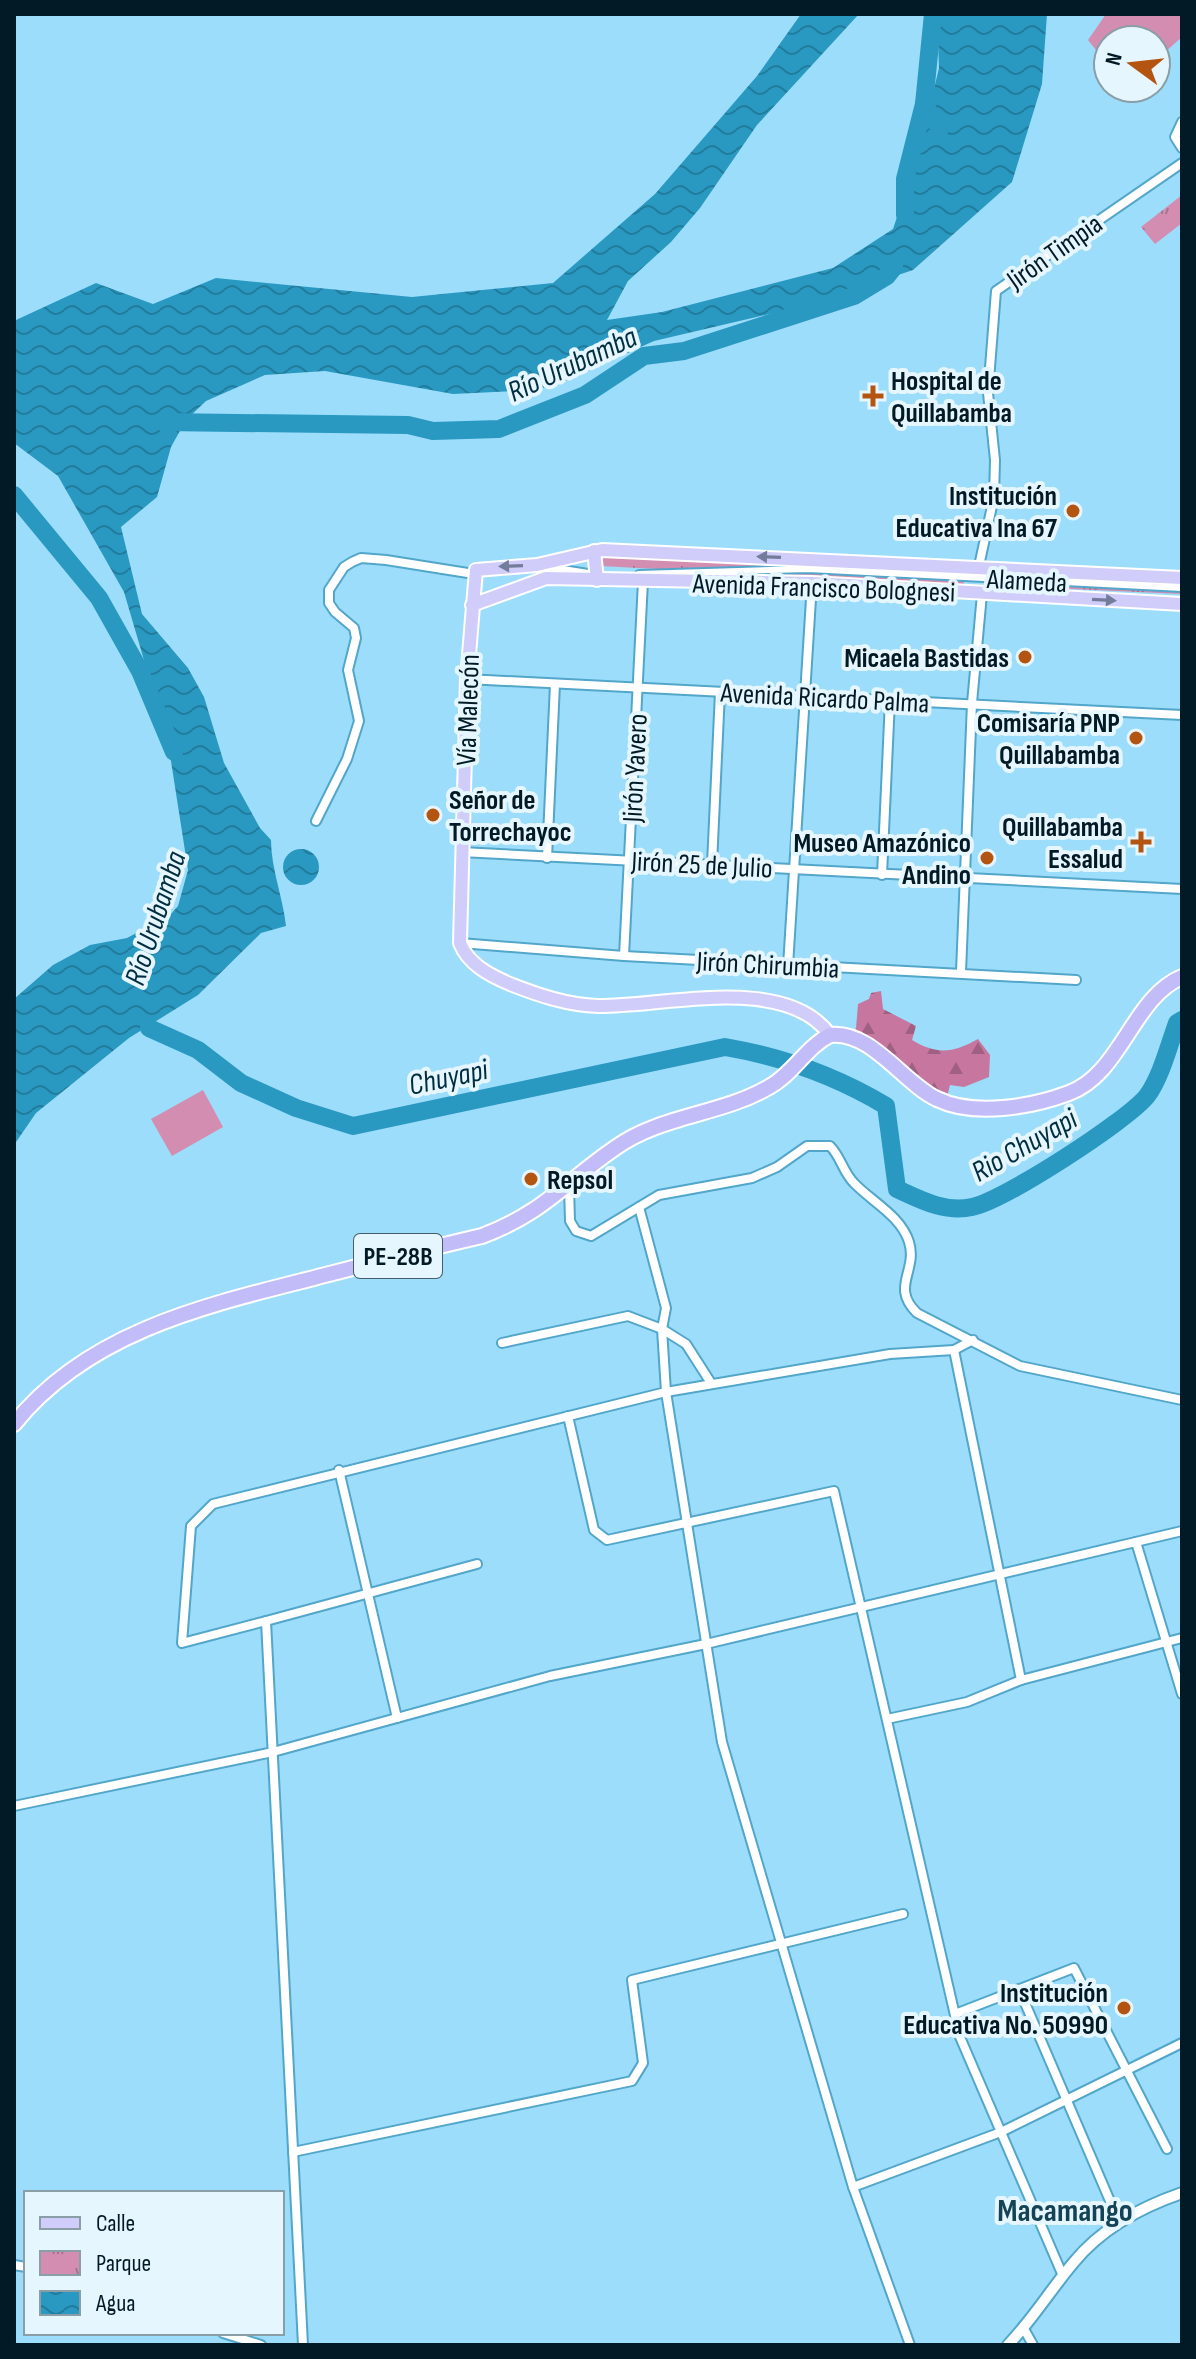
<svg xmlns="http://www.w3.org/2000/svg" width="1196" height="2359" font-family="'Sofia Sans Condensed',sans-serif">
<style>
.forest{fill:url(#forest-firs)}
.park{fill:url(#park-tufts)}
.pitch{fill:#d38db0}
.water{fill:url(#water-waves)}
.lines{fill:none;stroke-linecap:round;stroke-linejoin:round}
.river{stroke:#2999c2;stroke-width:18}
.pedestrian-casing{stroke:#51a6ca;stroke-width:10}
.minor-casing{stroke:#51a6ca;stroke-width:12}
.tertiary-casing{stroke:#51a6ca;stroke-width:14}
.primary-casing{stroke:#fff;stroke-width:16}
.trunk-casing{stroke:#fff;stroke-width:18}
.pedestrian{stroke:#fff;stroke-width:6}
.minor{stroke:#fff;stroke-width:8}
.tertiary{stroke:#fff;stroke-width:10}
.primary{stroke:#d1cdfa;stroke-width:12}
.trunk{stroke:#c2bcf8;stroke-width:14}
.oneway{fill:#737c9a}
.poi-dot{fill:#b45411;stroke:#e6f6fe;stroke-width:3}
.labels{text-anchor:middle;stroke-width:8;stroke-linejoin:round;paint-order:stroke}
.shield{fill:#e6f6fe;stroke:#465c66;stroke-width:2}
.shield-label{font-size:26px;font-weight:bold;fill:#011a25}
.street-label{font-size:28px;fill:#011a25;stroke:#e6f6fe}
.poi-label{font-size:28px;font-weight:bold;fill:#011a25;stroke:#e6f6fe;text-anchor:end}
.water-label{font-size:30px;font-style:italic;fill:#002e40;stroke:#e6f6fe}
.quarter-label{font-size:32px;font-weight:bold;fill:#154356;stroke:#e6f6fe}
</style>
<defs>
<pattern id="forest-firs" width="22" height="20" patternUnits="userSpaceOnUse" patternTransform="scale(2)"><rect width="22" height="20" fill="#c776a0"/><path d="M5 1l3.5 6h-7zM16 11l3.5 6h-7z" fill="#9f6082"/></pattern>
<pattern id="park-tufts" width="24" height="20" patternUnits="userSpaceOnUse" patternTransform="scale(2)"><rect width="24" height="20" fill="#d38db0"/><path d="M3 7l-1-3M5 7V3M7 7l1-3M15 17l-1-3M17 17v-4M19 17l1-3" fill="none" stroke="#a9728f"/></pattern>
<pattern id="water-waves" width="16" height="10" patternUnits="userSpaceOnUse" patternTransform="scale(2)"><rect width="16" height="10" fill="#2999c2"/><path d="M0 5q4-4 8 0t8 0" fill="none" stroke="#217c9d"/></pattern>
</defs>
<rect width="100%" height="100%" fill="#9cddfb"/>
<!-- forest -->
<path class="forest" d="M881,991l2,18 33,17 -4,14c25,15 41,13 66,-1l12,16 -1,22 -25,10 -14,-2 -4,16 -96,-64 6,-9 2,-24 11,-5 2,-6z"/>
<!-- park -->
<g class="park">
<path d="M1182,195v28l-27,21 -14,-17z"/>
<path d="M599,550l365,18v17l-364,-19z"/>
<path d="M984,570l198,9v15l-199,-9z"/>
</g>
<!-- pitch -->
<g class="pitch">
<path d="M1106,14h76v23l-26,23v-20h-48v25l-20,-25z"/>
<path d="M203,1090l20,37 -51,29 -21,-37z"/>
</g>
<!-- water -->
<g class="water">
<path d="M801,14h58l-102,111 -57,83 -29,34 -43,39 -21,39 55,-8 171,-44 60,-39 26,-78 20,-83 -2,-54h110l-5,70 -30,98 -99,88 -101,34 -158,37 -98,44 -23,5 -80,4 -128,-23 -60,4 -59,26 -20,19 -15,27 -14,50 -36,30 21,87 46,54 16,29 20,66 36,65 11,12c0,29 12,57 15,86l-25,7 -63,62 -69,43 -93,75 -22,32v-146l39,-34 37,-20 37,-7 43,-23 8,-9 10,-36 -20,-128 -44,-150 -66,-116 -44,-33 2,-123 80,-37 57,21 63,-26 196,19 141,-14 102,-89 102,-118z"/>
<circle cx="301" cy="867" r="18"/>
</g>
<g class="lines">
<!-- river -->
<g class="river">
<path d="M933,14l-9,90 16,25"/>
<path d="M905,215v-36l19,-75"/>
<path d="M162,422l246,3 25,6 66,-2 86,-34 59,-39 40,-5 170,-55 33,-20 7,-9"/>
<path d="M14,495l85,103 41,73 34,81"/>
<path d="M149,1028l49,22 43,33 55,25 57,18 372,-79c58,10 111,29 161,59l11,83c24,11 48,24 75,18 31,-6 155,-86 175,-111 14,-19 22,-51 30,-73l5,-3"/>
</g>
<defs>
<g id="pedestrian">
<path d="M544,566l44,7"/>
<path d="M639,574l169,-5 374,19"/>
</g>
<g id="minor">
<path d="M1182,122l-7,15 7,11"/>
<path d="M979,566l15,-69 1,-37 -7,-67 8,-102 186,-128"/>
<path d="M467,679l715,36"/>
<path d="M316,821l31,-62 12,-38 -11,-51 8,-32 -2,-10 -19,-16 -6,-9v-13l15,-23 8,-5 9,-4 25,2 88,14"/>
<path d="M461,852l721,37"/>
<path d="M547,858l8,-174"/>
<path d="M712,864l8,-172"/>
<path d="M882,875l8,-175"/>
<path d="M460,943l164,13 452,24"/>
<path d="M624,956l19,-375"/>
<path d="M788,966l24,-383"/>
<path d="M961,972l11,-269 10,-109"/>
<path d="M569,1187l1,34 6,10 15,5 68,-41 93,-17 25,-11 30,-21h23c11,11 13,26 24,37 17,18 47,33 55,59 9,29 -19,45 8,71l103,53 162,34"/>
<path d="M639,1207l27,101 -4,21 4,63 56,350 131,445 57,158"/>
<path d="M502,1343l126,-27 34,13 24,15 25,39"/>
<path d="M954,1350l67,330"/>
<path d="M568,1416l26,114 13,10 227,-49 126,546 103,239"/>
<path d="M339,1470l58,248"/>
<path d="M1136,1542l46,152"/>
<path d="M266,1621l-84,22 9,-117 22,-22 453,-112 224,-38 64,-4 19,-10"/>
<path d="M887,1719l80,-17 54,-22 161,-42"/>
<path d="M14,1806l259,-54 277,-76 156,-32 476,-113"/>
<path d="M1019,1989l100,233"/>
<path d="M955,2014l119,-46 93,181"/>
<path d="M293,2152l339,-71 11,-18 -11,-83 271,-66"/>
<path d="M853,2187l148,-55 181,-89"/>
<path d="M14,2265l12,2"/>
<path d="M1024,2329l9,16"/>
<path d="M223,2333l38,12"/>
<path d="M303,2345l-37,-724 211,-57"/>
</g>
<path id="tertiary" d="M1008,2345c25,-26 43,-56 66,-83 28,-34 67,-55 108,-69"/>
<g id="primary">
<path d="M594,551l3,29"/>
<path d="M472,605l74,-27 266,5 370,21"/>
<path d="M830,1035c-45,-62 -167,-28 -232,-29 -31,-1 -60,-11 -88,-22 -21,-9 -42,-20 -50,-41l7,-264 9,-109 61,-5 65,-15 580,28"/>
</g>
<path id="trunk" d="M14,1424c73,-91 189,-118 296,-145 58,-15 115,-30 172,-43 63,-24 82,-53 133,-88 46,-33 106,-33 154,-61 24,-13 37,-40 61,-52 41,-5 73,48 107,64 37,18 95,8 132,-6 52,-19 64,-96 113,-116"/>
</defs>
<!-- pedestrian casing -->
<use href="#pedestrian" class="pedestrian-casing"/>
<!-- minor casing -->
<use href="#minor" class="minor-casing"/>
<!-- tertiary casing -->
<use href="#tertiary" class="tertiary-casing"/>
<!-- primary casing -->
<use href="#primary" class="primary-casing"/>
<!-- trunk casing -->
<use href="#trunk" class="trunk-casing"/>
<!-- pedestrian -->
<use href="#pedestrian" class="pedestrian"/>
<!-- minor -->
<use href="#minor" class="minor"/>
<!-- tertiary -->
<use href="#tertiary" class="tertiary"/>
<!-- primary -->
<use href="#primary" class="primary"/>
<!-- trunk -->
<use href="#trunk" class="trunk"/>
</g>
<!-- one-way arrows -->
<defs><path id="oneway-solid" d="M-6-.8H1V-3.2L6.5 0L1 3.2V.8H-6Z" transform="scale(2)"/></defs>
<g class="oneway">
<use href="#oneway-solid" transform="translate(769 557) rotate(-178)"/>
<use href="#oneway-solid" transform="translate(511 566) rotate(178)"/>
<use href="#oneway-solid" transform="translate(1104 600) rotate(3)"/>
</g>
<!-- markers -->
<g class="poi-dot">
<path d="M869 384h8v8h8v8h-8v8h-8v-8h-8v-8h8z"/>
<circle cx="1073" cy="511" r="8"/>
<circle cx="1025" cy="657" r="8"/>
<circle cx="1136" cy="738" r="8"/>
<circle cx="433" cy="815" r="8"/>
<path d="M1137 830h8v8h8v8h-8v8h-8v-8h-8v-8h8z"/>
<circle cx="987" cy="858" r="8"/>
<circle cx="531" cy="1179" r="8"/>
<circle cx="1124" cy="2008" r="8"/>
</g>
<g class="labels">
<!-- shield labels -->
<rect class="shield" x="354" y="1234" width="88" height="44" rx="6"/>
<g class="shield-label">
<text x="398" y="1265">PE-28B</text>
</g>
<!-- street labels -->
<g class="street-label">
<text transform="translate(1054 251) rotate(-35)" y="10">Jirón Timpia</text>
<text transform="translate(1027 580) rotate(3)" y="10">Alameda</text>
<text transform="translate(824 587) rotate(2)" y="10">Avenida Francisco Bolognesi</text>
<text transform="translate(825 697) rotate(3)" y="10">Avenida Ricardo Palma</text>
<text transform="translate(467 710) rotate(-88)" y="10">Vía Malecón</text>
<text transform="translate(634 768) rotate(-87)" y="10">Jirón Yavero</text>
<text transform="translate(702 864) rotate(3)" y="10">Jirón 25 de Julio</text>
<text transform="translate(768 964) rotate(3)" y="10">Jirón Chirumbia</text>
</g>
<!-- poi labels -->
<g class="poi-label">
<text x="891" y="390" text-anchor="start">Hospital de<tspan x="891" dy="32">Quillabamba</tspan></text>
<text x="1057" y="505">Institución<tspan x="1057" dy="32">Educativa Ina 67</tspan></text>
<text x="1009" y="667">Micaela Bastidas</text>
<text x="1120" y="732">Comisaría PNP<tspan x="1120" dy="32">Quillabamba</tspan></text>
<text x="449" y="809" text-anchor="start">Señor de<tspan x="449" dy="32">Torrechayoc</tspan></text>
<text x="1123" y="836">Quillabamba<tspan x="1123" dy="32">Essalud</tspan></text>
<text x="971" y="852">Museo Amazónico<tspan x="971" dy="32">Andino</tspan></text>
<text x="547" y="1189" text-anchor="start">Repsol</text>
<text x="1108" y="2002">Institución<tspan x="1108" dy="32">Educativa No. 50990</tspan></text>
</g>
<!-- water labels -->
<g class="water-label">
<text transform="translate(572 364) rotate(-25)" y="10">Río Urubamba</text>
<text transform="translate(155 918) rotate(-72)" y="10">Río Urubamba</text>
<text transform="translate(448 1077) rotate(-12)" y="10">Chuyapi</text>
<text transform="translate(1024 1145) rotate(-30)" y="10">Rio Chuyapi</text>
</g>
<!-- quarter labels -->
<g class="quarter-label">
<text x="1065" y="2221">Macamango</text>
</g>
</g>
<!-- border -->
<rect width="1196" height="2359" fill="none" stroke="#011a25" stroke-width="32"/>
<!-- legend -->
<rect x="24" y="2191" width="260" height="144" fill="#e6f6fe" stroke="#8a9ea7" stroke-width="2"/>
<rect x="40" y="2217" width="40" height="12" fill="#d1cdfa" stroke="#8a9ea7" stroke-width="2"/>
<text x="96" y="2231" font-size="24" fill="#011a25">Calle</text>
<rect x="40" y="2251" width="40" height="24" fill="url(#park-tufts)" stroke="#8a9ea7" stroke-width="2"/>
<text x="96" y="2271" font-size="24" fill="#011a25">Parque</text>
<rect x="40" y="2291" width="40" height="24" fill="url(#water-waves)" stroke="#8a9ea7" stroke-width="2"/>
<text x="96" y="2311" font-size="24" fill="#011a25">Agua</text>
<!-- north arrow -->
<g transform="translate(1132 64) rotate(285)"><circle r="38" fill="#e6f6fe" stroke="#8a9ea7" stroke-width="2"/>
<path d="M0-6L14 30L0 20L-14 30Z" fill="#b45411"/>
<text y="-12" font-size="22" font-weight="bold" text-anchor="middle" fill="#011a25">N</text>
</g>
</svg>
